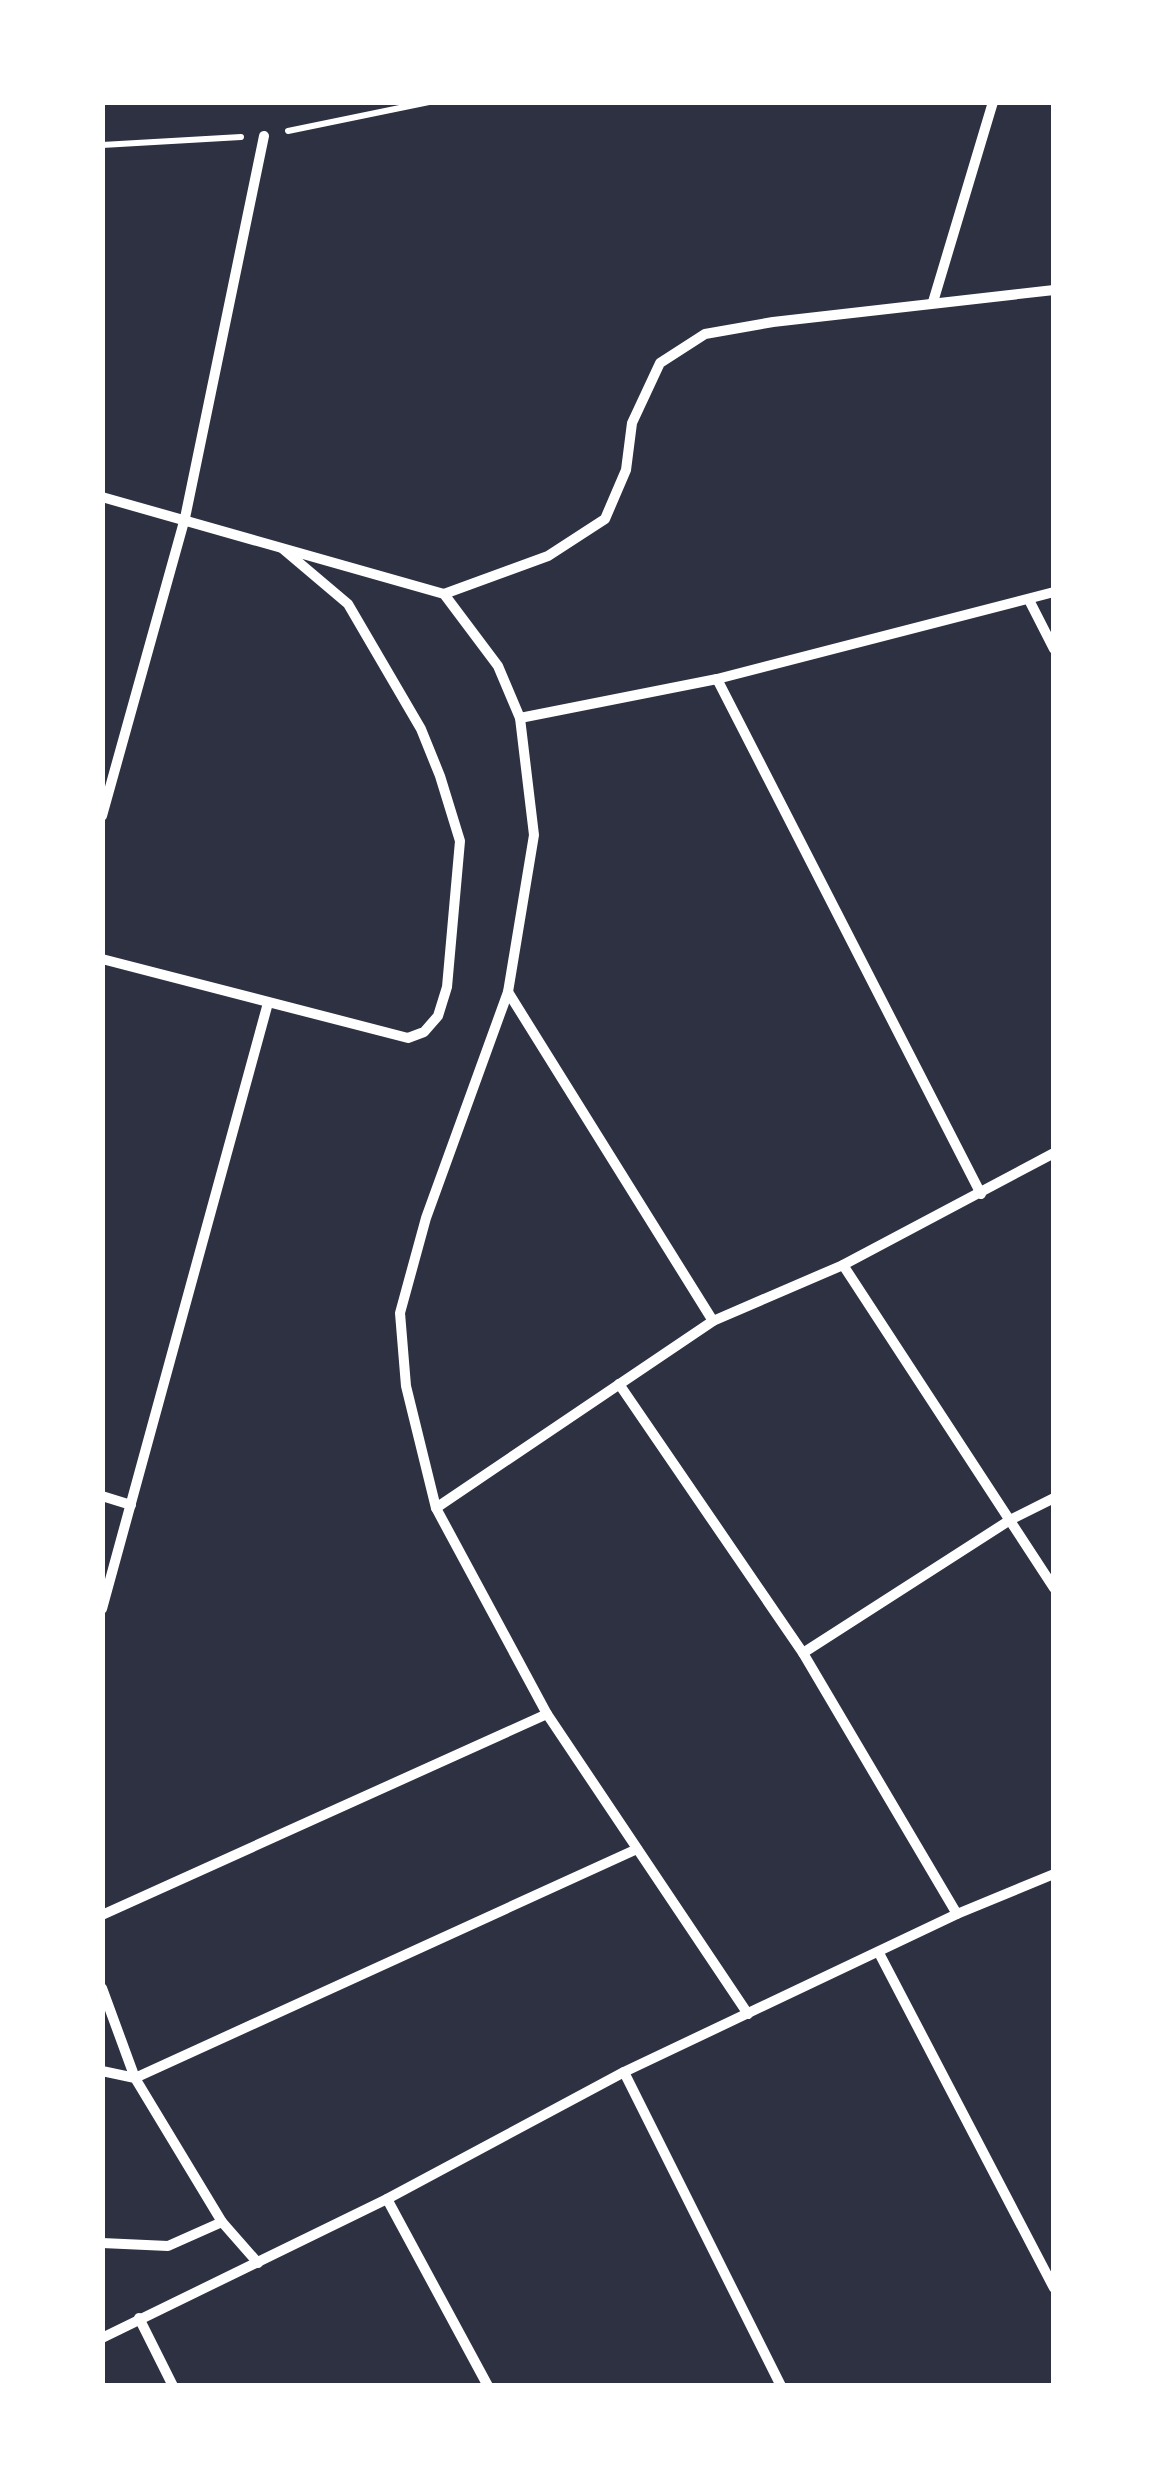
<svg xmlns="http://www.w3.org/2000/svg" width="1156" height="2488" font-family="'Roboto Condensed',sans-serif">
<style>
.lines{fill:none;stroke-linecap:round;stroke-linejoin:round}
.path{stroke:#fff;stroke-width:6}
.minor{stroke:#fff;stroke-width:10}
</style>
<rect width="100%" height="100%" fill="#2d3142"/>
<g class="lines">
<!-- path -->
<g class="path">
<path d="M288,131l141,-29"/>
<path d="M102,145l139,-8"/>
</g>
<!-- minor -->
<g class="minor">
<path d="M933,302l60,-200"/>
<path d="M102,497l342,97 54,72 22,52 14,117 -26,157 -82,226 -26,95 6,73 30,122 111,206 201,300"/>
<path d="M444,594l104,-38 57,-37 21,-49 6,-47 28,-60 45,-29 68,-12 281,-32"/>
<path d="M1029,600l25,49"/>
<path d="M717,679l264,515"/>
<path d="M520,718l197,-39 337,-87"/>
<path d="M102,816l83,-298 79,-382"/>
<path d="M102,959l306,79 16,-6 14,-16 9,-29 13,-146 -20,-65 -19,-47 -73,-125 -65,-55"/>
<path d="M508,992l205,329"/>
<path d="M843,1265l211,323"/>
<path d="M619,1384l184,269 154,261"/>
<path d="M102,1496l29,9"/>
<path d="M436,1508l277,-187 130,-56 211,-112"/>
<path d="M102,1609l166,-606"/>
<path d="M803,1653l207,-133 44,-22"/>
<path d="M102,1915l445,-201"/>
<path d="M879,1953l175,335"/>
<path d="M102,1988l33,90 502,-229"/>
<path d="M102,2071l33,7 87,144 36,41"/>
<path d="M624,2072l157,314"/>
<path d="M387,2199l101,187"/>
<path d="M102,2243l66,3 54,-24"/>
<path d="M139,2318l34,68"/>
<path d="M102,2338l285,-139 237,-127 333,-158 97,-40"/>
</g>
</g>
<!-- border -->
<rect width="1156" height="2488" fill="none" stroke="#ffffff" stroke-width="210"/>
</svg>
